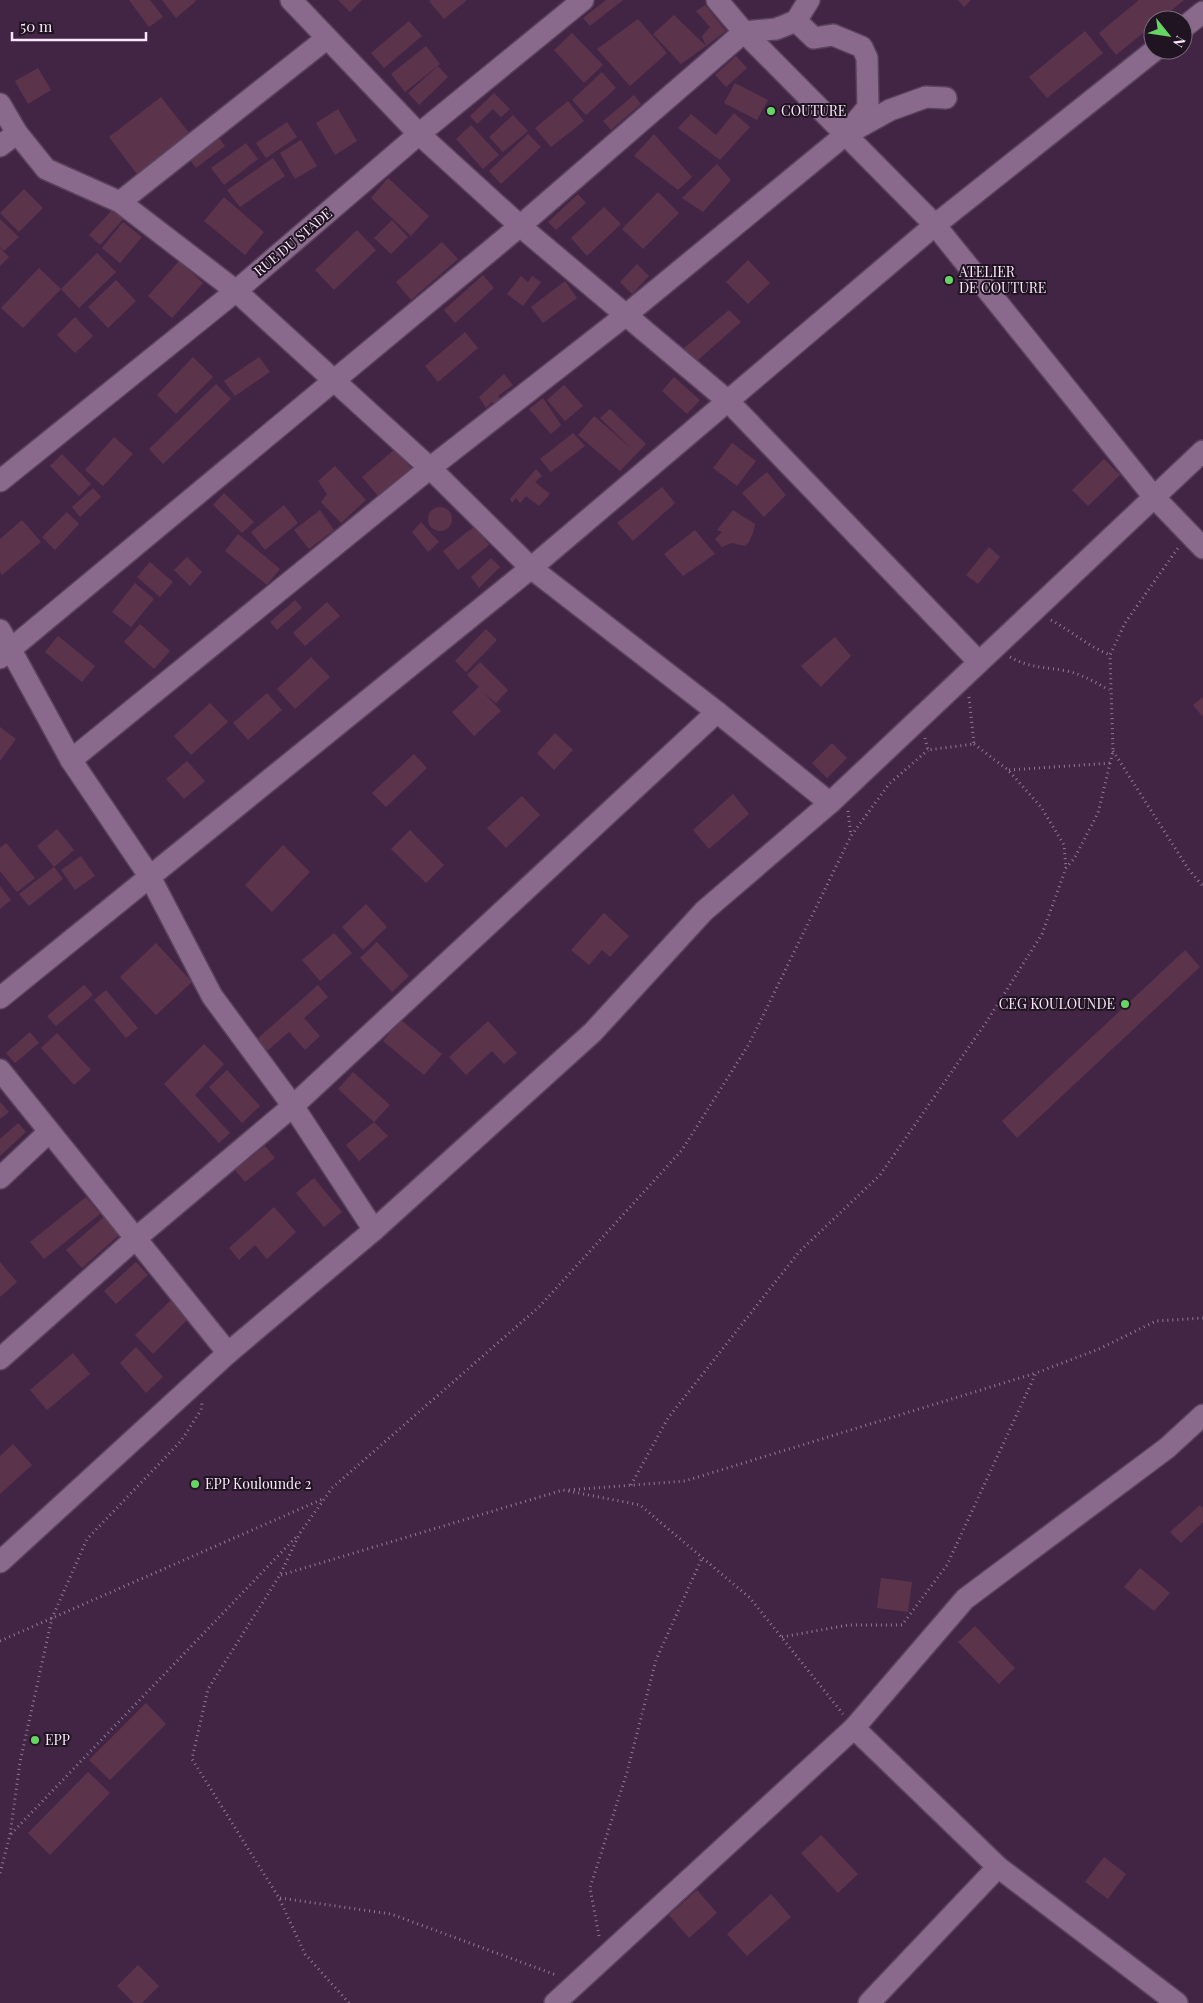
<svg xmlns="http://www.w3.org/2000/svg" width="1203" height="2003" font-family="'Playfair Display',serif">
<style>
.building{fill:#5b344c}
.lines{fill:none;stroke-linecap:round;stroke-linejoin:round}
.minor-casing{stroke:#5a415c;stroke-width:24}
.path{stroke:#917893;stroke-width:3;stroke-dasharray:1 4;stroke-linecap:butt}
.minor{stroke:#89698c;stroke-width:21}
.poi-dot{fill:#67d466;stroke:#211422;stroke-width:2}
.labels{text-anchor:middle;stroke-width:4;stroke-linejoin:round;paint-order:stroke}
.poi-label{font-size:14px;fill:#fae7fb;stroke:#211422;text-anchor:start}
.street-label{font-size:14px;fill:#fae7fb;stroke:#211422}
</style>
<rect width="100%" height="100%" fill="#422545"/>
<!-- building -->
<g class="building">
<path d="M129,0h21l13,17 -14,10z"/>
<path d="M162,0h33l1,1 -20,17z"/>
<path d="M338,0h24l-12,12z"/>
<path d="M431,0h36l-23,19 -15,-18z"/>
<path d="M606,0h17l-33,26 -7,-8z"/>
<path d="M958,0h13l-7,7z"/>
<path d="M1139,0h45l-24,20h-7v5l-37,30 -17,-22z"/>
<path d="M705,5l21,26 -20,15 -4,-10 8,-9 -14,-16z"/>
<path d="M674,15l32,31 -25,18 -28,-30z"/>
<path d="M638,19l29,34 -37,33 -33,-37z"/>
<path d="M409,21l13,15 -38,32 -13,-15z"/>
<path d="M1085,31l18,22 -56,45 -18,-21z"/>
<path d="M572,33l31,32 -19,18 -30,-33z"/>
<path d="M426,46l14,18 -35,28 -14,-18z"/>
<path d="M736,56l11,12 -21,19 -11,-12z"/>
<path d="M438,66l10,11 -29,28 -11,-12z"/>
<path d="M38,68l13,22 -23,14 -13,-23z"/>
<path d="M602,72l14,16 -30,27 -14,-15z"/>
<path d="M735,83l33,17 -11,20 -33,-17z"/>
<path d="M494,93l16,16 -9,8 -8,-8 -16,15 -7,-8z"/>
<path d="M634,95l7,9 -30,26 -8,-9z"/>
<path d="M161,97l32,41 -53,40 -31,-41z"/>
<path d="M568,101l16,20 -33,26 -16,-19z"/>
<path d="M338,109l19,32 -22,14 -19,-32z"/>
<path d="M734,113l16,14 -30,33 -42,-32 13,-14 25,21z"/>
<path d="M513,115l15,16 -25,21 -14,-15z"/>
<path d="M287,122l10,15 -31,21 -10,-15z"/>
<path d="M471,125l28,30 -16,14 -27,-30z"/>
<path d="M216,134l9,12 -29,22 -9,-12z"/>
<path d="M528,134l13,13 -40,37 -12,-13z"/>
<path d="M654,134l38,43 -14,13 -44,-34z"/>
<path d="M301,140l16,26 -22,13 -15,-26z"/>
<path d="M246,143l12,16 -34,26 -13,-17z"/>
<path d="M273,158l12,18 -45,31 -13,-17z"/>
<path d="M717,164l14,16 -28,32 -21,-14z"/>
<path d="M388,178l41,38 -18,20 -40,-38z"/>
<path d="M24,189l19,19 -24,24 -19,-19z"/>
<path d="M658,192l21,21 -36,36 -21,-20z"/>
<path d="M578,194l8,9 -30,27 -8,-8z"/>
<path d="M224,197l40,35 -19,23 -41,-34z"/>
<path d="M115,207l10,10 -25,28 -11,-10z"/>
<path d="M604,207l17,17 -34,32 -16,-18z"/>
<path d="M0,219l19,18 -15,14 -4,-4z"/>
<path d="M392,220l16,17 -17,17 -17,-16z"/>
<path d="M123,222l19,15 -22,26 -18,-15z"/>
<path d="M357,230l19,20 -42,40 -19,-20z"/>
<path d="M442,242l16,17 -47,41 -15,-18z"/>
<path d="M0,248l9,9 -9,9z"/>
<path d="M97,253l19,19 -37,36 -18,-19z"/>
<path d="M748,260l22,23 -22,21 -22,-22z"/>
<path d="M179,261l24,22 -31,35 -24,-22z"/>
<path d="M637,264l12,12 -17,18 -12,-12z"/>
<path d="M39,268l22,21 -38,39 -22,-20z"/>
<path d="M483,275l11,13 -39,35 -11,-13z"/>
<path d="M521,276l7,6 4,-6 9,6 -18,24 -16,-12z"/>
<path d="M116,280l20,21 -28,27 -20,-21z"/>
<path d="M565,281l12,17 -34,25 -12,-16z"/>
<path d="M729,310l12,12 -43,38 -15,-11z"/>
<path d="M75,317l18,19 -18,17 -18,-18z"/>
<path d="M465,332l13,16 -40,34 -13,-16z"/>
<path d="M193,357l20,20 -37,37 -19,-19z"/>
<path d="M259,357l11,15 -35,24 -11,-15z"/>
<path d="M504,374l9,11 -15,11 4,4 -6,6 -4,-4 -6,6 -7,-11z"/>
<path d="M674,377l26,23 -13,14 -25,-23z"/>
<path d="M216,384l15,15 -68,65 -14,-15z"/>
<path d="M564,385l19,21 -18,15 -18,-21z"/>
<path d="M543,398l18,27 -10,9 -22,-25z"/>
<path d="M610,409l36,35 -26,27 -42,-36 16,-19 37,32 -31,-30z"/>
<path d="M573,433l12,13 -34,26 -11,-13z"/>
<path d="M114,437l19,17 -30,32 -18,-16z"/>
<path d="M732,443l24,18 -19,25 -24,-18z"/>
<path d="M395,449l16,19 -33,28 -16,-19z"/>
<path d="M62,454l29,30 -12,12 -29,-30z"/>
<path d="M1104,459l16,16 -32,31 -16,-16z"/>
<path d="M335,466l31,34 -25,23 -20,-21 6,-8 -9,-13z"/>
<path d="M536,469l6,7 -7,6 15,12 -11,12 -13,-10 -6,7 -4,-5 -4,5 -2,-4z"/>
<path d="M767,472l19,23 -22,22 -22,-24z"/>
<path d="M662,487l13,16 -42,38 -16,-18z"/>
<path d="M93,488l8,9 -21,20 -8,-10z"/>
<path d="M224,493l30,29 -12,11 -29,-28z"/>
<path d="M284,505l14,18 -33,27 -14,-18z"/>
<circle cx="440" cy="519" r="12"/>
<path d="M320,510l14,20 -25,19 -15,-19z"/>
<path d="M733,510l22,14 -1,6 -5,12 -4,4 -13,-3 -10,4 -7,-8 7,-7 -5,-2z"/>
<path d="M67,512l12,12 -24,26 -13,-13z"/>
<path d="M22,520l19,22 -39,33 -2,-3v-33z"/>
<path d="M421,522l18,20 -11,10 -16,-20z"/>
<path d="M475,526l14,19 -31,25 -15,-19z"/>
<path d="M695,530l20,24 -32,22 -19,-22z"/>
<path d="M238,534l42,35 -13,16 -42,-34z"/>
<path d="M989,547l11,10 -22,27 -12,-9z"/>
<path d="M187,557l15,15 -12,14 -16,-16z"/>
<path d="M491,558l9,9 -21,21 -8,-11z"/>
<path d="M150,562l23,20 -13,15 -23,-20z"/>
<path d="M135,583l19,16 -23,28 -19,-15z"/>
<path d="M295,600l7,8 -25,22 -7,-8z"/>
<path d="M327,602l13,14 -35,30 -12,-13z"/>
<path d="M140,624l30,27 -16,18 -30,-27z"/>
<path d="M486,629l11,11 -31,32 -11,-11z"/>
<path d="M58,636l37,30 -13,16 -37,-30z"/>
<path d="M835,637l16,19 -30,31 -20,-21z"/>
<path d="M311,657l19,20 -35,32 -18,-20z"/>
<path d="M480,662l28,28 -12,13 -12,-10 17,18 -27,25 -22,-24 27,-25 -12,-12z"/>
<path d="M267,693l15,17 -34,30 -15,-17z"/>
<path d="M1203,697v20l-10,-12z"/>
<path d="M210,703l18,19 -37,33 -17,-19z"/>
<path d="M0,727l16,12 -16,22z"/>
<path d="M555,733l18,17 -19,20 -17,-17z"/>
<path d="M832,743l15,15 -20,20 -15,-15z"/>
<path d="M414,754l13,14 -41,39 -14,-14z"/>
<path d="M187,761l18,20 -21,18 -18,-20z"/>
<path d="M733,794l16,20 -40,35 -16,-19z"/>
<path d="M522,796l18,19 -34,33 -19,-20z"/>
<path d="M57,829l17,21 -20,17 -17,-21z"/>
<path d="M410,830l34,35 -18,18 -35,-34z"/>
<path d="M6,843l29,35 -18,14 -17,-21v-23z"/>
<path d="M283,845l27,27 -38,40 -27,-27z"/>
<path d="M81,856l14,20 -20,14 -14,-20z"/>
<path d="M54,867l9,12 -34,27 -10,-12z"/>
<path d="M0,886l11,14 -11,9z"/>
<path d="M366,904l21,23 -24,23 -21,-23z"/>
<path d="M604,913l25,23 -19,21 -8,-7 -13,15 -18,-15z"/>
<path d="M334,933l18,20 -32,28 -18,-21z"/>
<path d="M377,942l32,34 -17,16 -32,-34z"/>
<path d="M156,943l36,39 -36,33 -36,-38z"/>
<path d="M1185,950l15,17 -183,171 -15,-17z"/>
<path d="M84,985l9,10 -37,31 -9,-10z"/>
<path d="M318,985l10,12 -24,21 16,18 -15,14 -16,-18 -22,19 -10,-12z"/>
<path d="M106,990l32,38 -12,10 -32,-38z"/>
<path d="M401,1020l41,34 -18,21 -41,-34z"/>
<path d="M488,1021l29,32 -13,11 -12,-13 -26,24 -17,-18z"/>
<path d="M30,1032l9,11 -24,20 -9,-10z"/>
<path d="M57,1033l34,37 -17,15 -33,-37z"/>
<path d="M204,1044l20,20 -29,31 35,38 -11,10 -55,-59z"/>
<path d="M227,1070l33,36 -18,17 -33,-36z"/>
<path d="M353,1072l37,33 -16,17 -36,-33z"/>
<path d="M0,1102l9,10 -9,7z"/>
<path d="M374,1122l14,14 -29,25 -13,-16z"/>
<path d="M18,1123l8,9 -26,24v-17z"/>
<path d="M265,1146l10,12 -30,24 -10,-12z"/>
<path d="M314,1178l28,34 -18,15 -28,-34z"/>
<path d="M86,1197l14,17 -56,45 -14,-17z"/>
<path d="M274,1207l22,25 -29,27 -12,-14 -16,15 -10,-12z"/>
<path d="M104,1217l15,18 -37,33 -16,-18z"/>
<path d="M0,1262l17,20 -17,15z"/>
<path d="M136,1262l12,13 -32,29 -12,-13z"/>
<path d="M172,1299l18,18 -37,37 -18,-19z"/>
<path d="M136,1347l27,30 -17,16 -26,-30z"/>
<path d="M73,1353l17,21 -43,36 -17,-20z"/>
<path d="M13,1444l19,21 -32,29v-38z"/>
<path d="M1200,1505l3,3v14l-22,21 -11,-11z"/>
<path d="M1140,1568l30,25 -16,18 -30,-24z"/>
<path d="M881,1578l31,4 -4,30 -31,-4z"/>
<path d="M975,1626l40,42 -16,16 -41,-42z"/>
<path d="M146,1703l20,21 -56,56 -21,-20z"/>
<path d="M88,1772l22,21 -60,62 -22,-22z"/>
<path d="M821,1835l37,39 -20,19 -37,-40z"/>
<path d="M1104,1857l22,17 -18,25 -23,-17z"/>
<path d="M697,1890l20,23 -28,25 -20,-23z"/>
<path d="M771,1894l20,23 -44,39 -20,-22z"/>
<path d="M138,1965l21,21 -17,17h-8l-17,-17z"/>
</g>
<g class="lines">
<defs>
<g id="minor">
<path d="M291,0l128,134 101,92 208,175 251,261"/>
<path d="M717,0l27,32 191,193 219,272 49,51"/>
<path d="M796,21l13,-21"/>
<path d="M1183,28l20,-16"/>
<path d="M0,104l17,29 29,36 74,33 116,89 194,177 101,100 186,144 113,91"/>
<path d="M0,146l17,-13"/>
<path d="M120,202l206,-163"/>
<path d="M0,481l236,-190 183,-157 164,-134"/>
<path d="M0,630l71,130 79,117 62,119 81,110 81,124"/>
<path d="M0,658l520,-432 224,-194 32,-3 20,-8 18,17 19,-3 29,12 5,11 1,49 -23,28"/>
<path d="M71,760l359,-292 196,-153 219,-180 45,-25 36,-13 20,1"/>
<path d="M0,998l531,-430 404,-343 220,-175"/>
<path d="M0,1070l228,283"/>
<path d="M0,1178l49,-46"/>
<path d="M0,1359l135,-120 158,-133 424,-394"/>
<path d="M0,1562l228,-209 146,-123 219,-198 111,-121 126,-108 373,-352"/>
<path d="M854,1728l144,139 -129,136"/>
<path d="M998,1867l179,136"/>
<path d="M555,2003l299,-275 111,-129 202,-151 36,-33"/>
</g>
</defs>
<!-- minor casing -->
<use href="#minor" class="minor-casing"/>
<!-- path -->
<g class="path">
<path d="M1051,620c20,11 37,26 59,35"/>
<path d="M1010,657c19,11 36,10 57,14 16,4 28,11 42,19"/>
<path d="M925,738l3,12 46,-6 -5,-47"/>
<path d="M974,744l34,26 33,37 23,38 2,23"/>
<path d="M1113,751l76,119 14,16"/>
<path d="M1009,770l102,-7"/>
<path d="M848,811l3,25"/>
<path d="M631,1485l37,-67 131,-166 81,-77 107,-154 55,-87 24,-66 8,-9 24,-46 15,-62 -3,-96 15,-32 53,-75"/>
<path d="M569,1490l116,-9 351,-108"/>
<path d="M281,1575l282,-85 77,15 110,93 93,116"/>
<path d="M782,1637l66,-12h54l45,-60 89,-192 63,-24 57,-28 47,-3"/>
<path d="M0,1641l325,-143"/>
<path d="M11,1834l286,-298"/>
<path d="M0,1873l10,-38 10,-73 32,-144 35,-79 94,-98 20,-31 1,-7"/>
<path d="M280,1898l111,16 165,61"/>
<path d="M599,1936l-9,-48 37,-116 29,-112 46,-102"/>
<path d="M349,2003l-44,-49 -26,-56 -87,-139 16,-70 72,-114 20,-42 32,-45 208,-182 142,-156 67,-106 102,-208 38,-52 39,-34"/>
</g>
<!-- minor -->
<use href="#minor" class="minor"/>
</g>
<!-- markers -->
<g class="poi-dot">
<circle cx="771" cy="111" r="5"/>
<circle cx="949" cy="280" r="5"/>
<circle cx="1125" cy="1004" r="5"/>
<circle cx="195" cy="1484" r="5"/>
<circle cx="35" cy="1740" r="5"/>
</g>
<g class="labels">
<!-- poi labels -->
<g class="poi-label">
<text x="781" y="116">COUTURE</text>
<text x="959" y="277">ATELIER<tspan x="959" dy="16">DE COUTURE</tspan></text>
<text x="1115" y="1009" text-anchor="end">CEG KOULOUNDE</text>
<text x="205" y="1489">EPP Koulounde 2</text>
<text x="45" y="1745">EPP</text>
</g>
<!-- street labels -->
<g class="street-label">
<text transform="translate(293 242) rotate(-40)" y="5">RUE DU STADE</text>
</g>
</g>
<!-- north arrow -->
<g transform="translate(1168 35) rotate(120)"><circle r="24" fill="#211422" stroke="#786879"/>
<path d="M0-4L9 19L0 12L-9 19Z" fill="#67d466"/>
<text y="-8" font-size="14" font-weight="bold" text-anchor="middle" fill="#fae7fb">N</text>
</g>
<!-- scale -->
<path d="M12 32v8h134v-8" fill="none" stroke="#fae7fb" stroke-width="2.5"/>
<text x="20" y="32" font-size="15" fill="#fae7fb" stroke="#211422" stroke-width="4" paint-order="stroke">50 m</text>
</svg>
